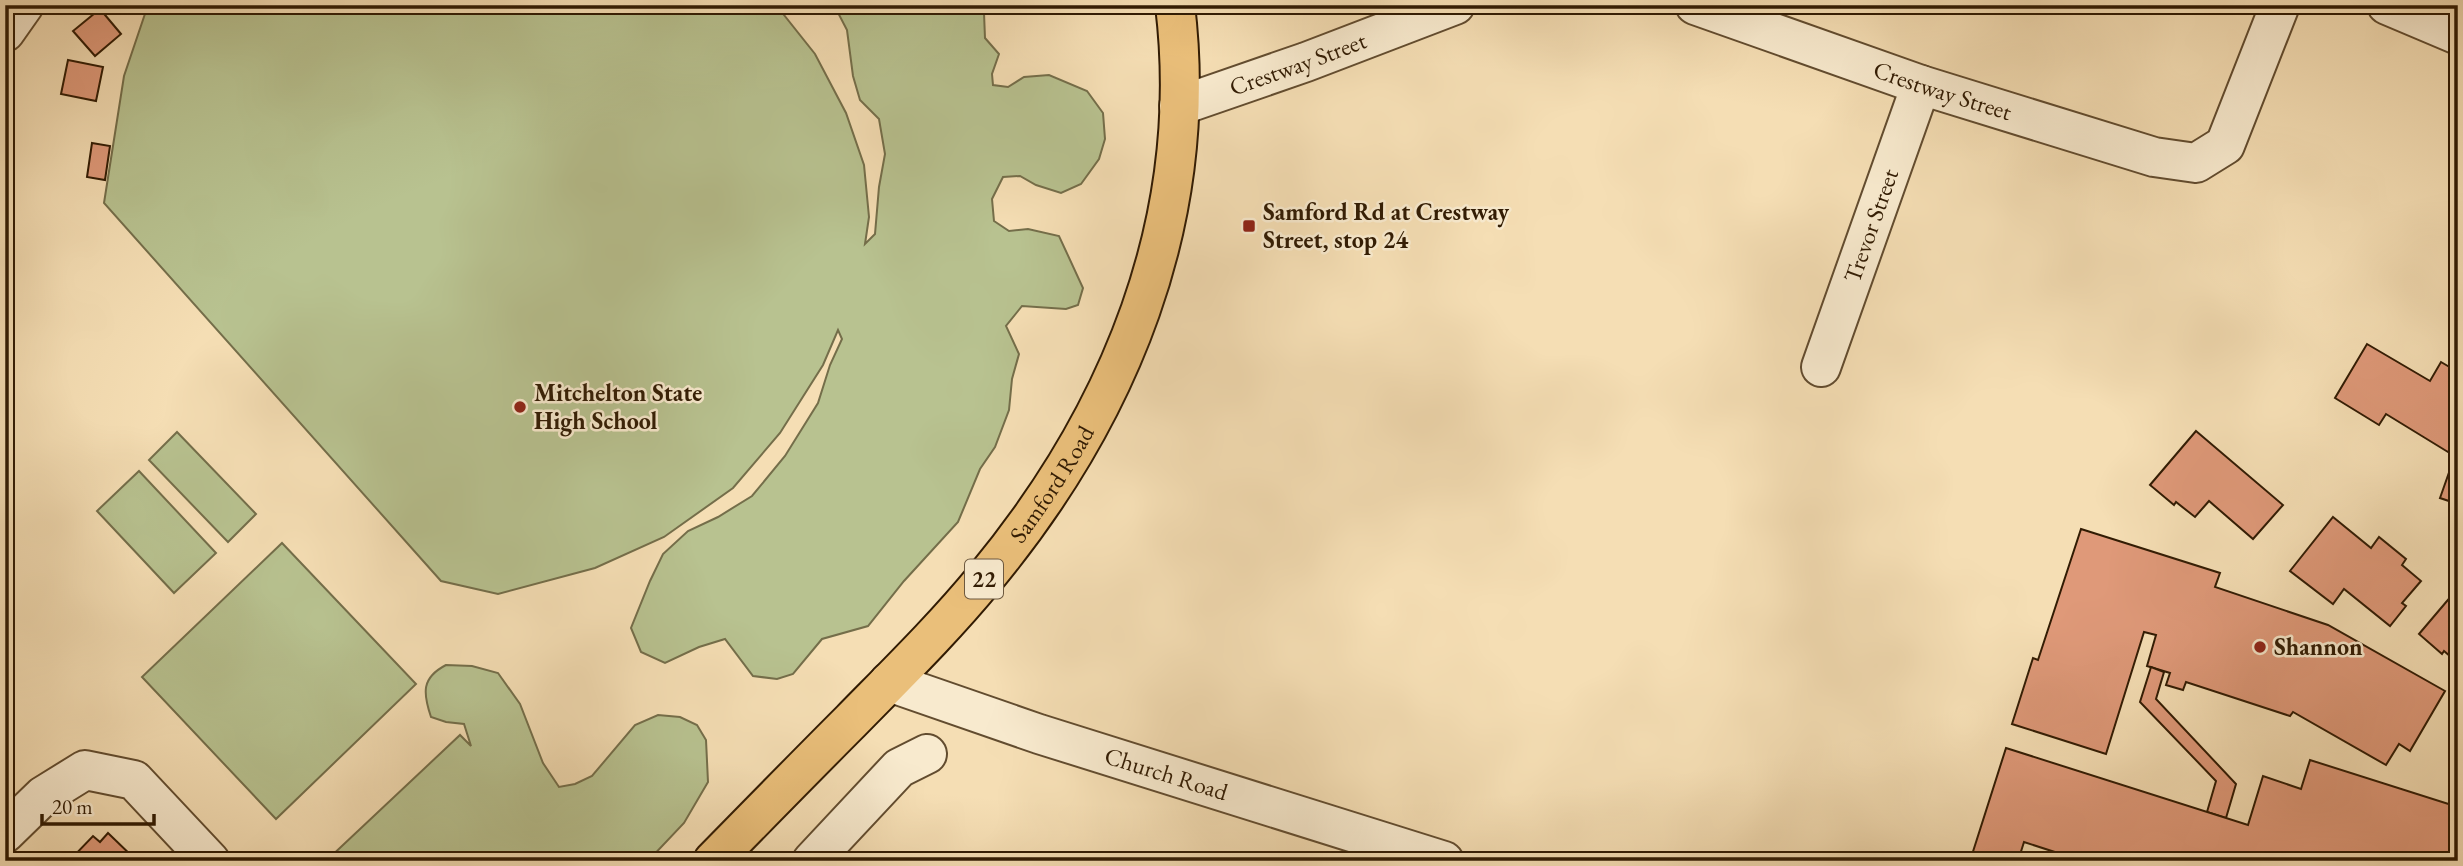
<svg xmlns="http://www.w3.org/2000/svg" width="2463" height="866" font-family="'EB Garamond',serif">
<style>
.green{fill:#b8c290;stroke:#746e4a;stroke-width:2}
.building{fill:#df9979;stroke:#311b03;stroke-width:2}
.lines{fill:none;stroke-linecap:round;stroke-linejoin:round}
.minor-casing{stroke:#624c2f;stroke-width:42}
.major-casing{stroke:#311b03;stroke-width:42}
.minor{stroke:#f8eace;stroke-width:38}
.major{stroke:#eabf7a;stroke-width:38}
.poi-dot{fill:#8f2418;stroke:#f8eace;stroke-width:2.5}
.labels{text-anchor:middle;stroke-width:5;stroke-linejoin:round;paint-order:stroke}
.shield{fill:#f8eace;stroke:#6d5940;stroke-width:2}
.shield-label{font-size:23px;font-weight:bold;fill:#311b03}
.street-label{font-size:24px;fill:#311b03;stroke:#f8eace}
.poi-label{font-size:24px;font-weight:bold;fill:#311b03;stroke:#f8eace;text-anchor:start}
</style>
<rect width="100%" height="100%" fill="#f5deb4"/>
<filter id="stains"><feTurbulence type="fractalNoise" baseFrequency=".00286" numOctaves="4"/><feColorMatrix values="0 0 0 0 .2 0 0 0 0 .09 0 0 0 0 .02 0 0 0 .5 -.17"/></filter>
<radialGradient id="worn" r=".72"><stop offset=".6" stop-color="#630" stop-opacity="0"/><stop offset="1" stop-color="#630" stop-opacity=".3"/></radialGradient>
<!-- green -->
<g class="green">
<path d="M148,5h628l39,49 31,59 18,52 5,52 -4,27 10,-10 4,-47 6,-33 -6,-35 -19,-19 -7,-24 -6,-46 -13,-25h147l3,8 1,25 14,16 -7,20 1,11 15,2 16,-10 25,-2 38,16 16,22 2,26 -6,20 -18,25 -20,9 -25,-8 -16,-9 -17,1 -11,22 2,22 15,10 19,-2 31,7 24,52 -5,17 -12,4 -44,-3 -16,20 13,28 -7,25 -3,31 -14,37 -15,22 -22,53 -54,59 -36,45 -46,13 -29,35 -16,5 -24,-3 -28,-37 -26,8 -34,16 -24,-11 -10,-24 19,-47 13,-27 25,-23 30,-14 34,-21 33,-40 33,-53 12,-38 12,-26 -4,-9 -15,35 -43,68 -47,55 -69,49 -69,31 -97,26 -57,-13 -337,-378 20,-127z"/>
<path d="M177,432l79,82 -28,28 -79,-82z"/>
<path d="M139,471l77,82 -42,40 -77,-82z"/>
<path d="M282,543l134,141 -140,135 -134,-142z"/>
<path d="M446,665l26,1 26,7 22,31 23,59 16,24 16,-3 17,-8 43,-51 23,-10 22,2 17,8 9,15 2,42 -24,41 -36,38h-322l134,-126 11,11 -7,-22 -18,-2 -15,-5c-8,-24 -10,-39 15,-52z"/>
</g>
<!-- building -->
<g class="building">
<path d="M100,9l21,25 -26,22 -22,-25z"/>
<path d="M68,60l35,7 -7,34 -35,-7z"/>
<path d="M92,143l18,3 -5,34 -18,-3z"/>
<path d="M2367,344l63,37 11,-19 17,10v65l-10,15 -62,-38 -7,11 -44,-27z"/>
<path d="M2196,431l87,74 -30,34 -44,-38 -14,16 -19,-15 -2,3 -24,-20z"/>
<path d="M2452,464l6,2v38l-18,-6z"/>
<path d="M2333,517l38,31 8,-11 27,22 -4,6 19,16 -19,22 4,3 -16,20 -46,-37 -11,15 -43,-33z"/>
<path d="M2081,529l139,44 -5,14 113,38 117,66 -35,60 -11,-7 -13,21 -93,-53 -3,4 -104,-34 -3,8 -17,-5 4,-12 -23,-7 9,-31 -12,-3 -38,122 -94,-30 21,-66 5,2z"/>
<path d="M2458,588v75l-14,-12 -2,3 -23,-20z"/>
<path d="M2151,667l13,5 -8,27 80,85 -10,34 -19,-6 9,-31 -76,-79z"/>
<path d="M2006,748l242,77 15,-49 38,13 9,-29 148,47v54h-396l2,-6 -40,-13 -6,19h-48z"/>
<path d="M108,833l29,28h-68l24,-25 7,6z"/>
</g>
<g class="lines">
<defs>
<g id="minor">
<path id="s1" d="M1695,5l226,80 233,72 42,6 29,-18 55,-140"/>
<path d="M2387,5l71,30"/>
<path d="M5,32l19,-27"/>
<path id="s2" d="M1179,106l127,-44 149,-57"/>
<path id="s3" d="M1821,367l100,-282"/>
<path id="s4" d="M889,682l150,52 405,127"/>
<path d="M5,833l38,-37 42,-26 49,10 76,81"/>
<path d="M812,861l87,-93 28,-14"/>
</g>
<g id="major">
<path id="s5" d="M713,861c46,-47 92,-94 138,-140 46,-47 93,-93 134,-143 135,-163 216,-359 190,-573"/>
</g>
</defs>
<!-- minor casing -->
<use href="#minor" class="minor-casing"/>
<!-- major casing -->
<use href="#major" class="major-casing"/>
<!-- minor -->
<use href="#minor" class="minor"/>
<!-- major -->
<use href="#major" class="major"/>
</g>
<!-- markers -->
<g class="poi-dot">
<rect x="1242" y="219" width="14" height="14" rx="3.5"/>
<circle cx="520" cy="407" r="7"/>
<circle cx="2260" cy="647" r="7"/>
</g>
<g class="labels">
<!-- shield labels -->
<rect class="shield" x="965" y="559.5" width="38" height="39" rx="5"/>
<g class="shield-label">
<text x="984" y="587">22</text>
</g>
<!-- street labels -->
<g class="street-label">
<text dy="8" stroke="none"><textPath href="#s2" startOffset="126">Crestway Street</textPath></text>
<text dy="8" stroke="none"><textPath href="#s1" startOffset="262">Crestway Street</textPath></text>
<text dy="8" stroke="none"><textPath href="#s3" startOffset="150">Trevor Street</textPath></text>
<text dy="8" stroke="none"><textPath href="#s5" startOffset="508">Samford Road</textPath></text>
<text dy="8" stroke="none"><textPath href="#s4" startOffset="292">Church Road</textPath></text>
</g>
<!-- poi labels -->
<g class="poi-label">
<text x="1263" y="220">Samford Rd at Crestway<tspan x="1263" dy="28">Street, stop 24</tspan></text>
<text x="534" y="401">Mitchelton State<tspan x="534" dy="28">High School</tspan></text>
<text x="2274" y="655">Shannon</text>
</g>
</g>
<!-- margin -->
<rect width="2463" height="866" fill="none" stroke="#f5deb4" stroke-width="28"/>
<rect x="7" y="7" width="2449" height="852" fill="none" stroke="#311b03" stroke-width="3.5"/>
<rect x="14" y="14" width="2435" height="838" fill="none" stroke="#311b03" stroke-width="2"/>
<!-- scale -->
<path d="M42 814v10h112v-10" fill="none" stroke="#311b03" stroke-width="3.5"/>
<text x="52" y="814" font-size="21" fill="#311b03" stroke="#f8eace" stroke-width="5" paint-order="stroke">20 m</text>
<rect width="100%" height="100%" filter="url(#stains)"/>
<rect width="100%" height="100%" fill="url(#worn)"/>
</svg>
